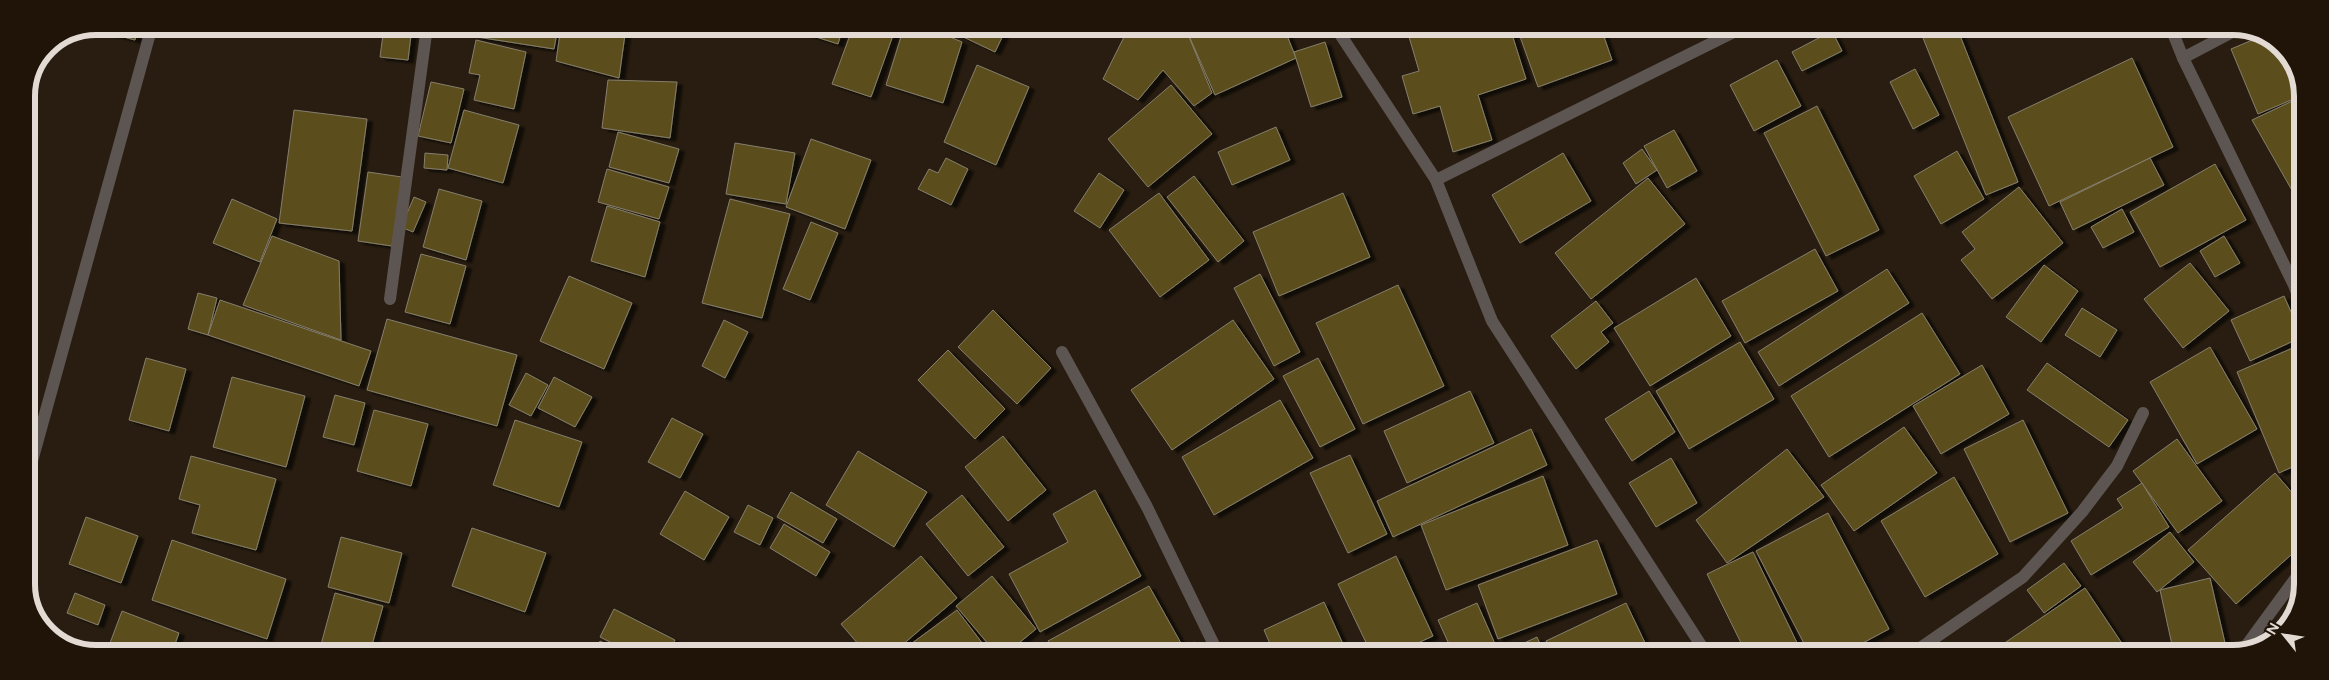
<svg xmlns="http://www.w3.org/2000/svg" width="2329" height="680" font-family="Figtree,sans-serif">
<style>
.building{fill:#5c4d1c;stroke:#857f6c;filter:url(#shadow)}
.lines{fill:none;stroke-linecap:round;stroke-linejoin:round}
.street{stroke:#5d5551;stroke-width:12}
.rim{fill:none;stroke:#e3dbd3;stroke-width:6}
</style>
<defs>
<filter id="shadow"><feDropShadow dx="5.5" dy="3" stdDeviation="1" flood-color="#0009"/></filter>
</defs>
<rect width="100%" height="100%" fill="#281d10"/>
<!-- building -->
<g class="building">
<path d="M96,26h43l-4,14 -42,-11z"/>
<path d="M277,26h29l-1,7z"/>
<path d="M384,27h28l-4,33 -28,-3z"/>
<path d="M478,27h80l-4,22 -77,-12z"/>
<path d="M561,27h65l-7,51 -63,-17z"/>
<path d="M785,27h58l-5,17z"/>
<path d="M853,27h43l-25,70 -39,-13z"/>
<path d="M904,27h22l36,15 -19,61 -57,-18z"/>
<path d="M944,27h13l-3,5z"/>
<path d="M961,27h46l-12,25 -38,-18z"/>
<path d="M1129,27h56l27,66 -18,13 -31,-36 -25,30 -35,-21z"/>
<path d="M1213,27l71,1 12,30 -81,37 -25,-57z"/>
<path d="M1416,28h94l16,51 -48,16 14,45 -39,12 -13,-46 -27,8 -11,-38 17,-5 -12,-41z"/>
<path d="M1517,28h84l11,32 -74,27z"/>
<path d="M1630,28h16l-14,5z"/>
<path d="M1919,28h38l61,154 -32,13z"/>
<path d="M1832,31l10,20 -40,20 -10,-19z"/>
<path d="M2262,36l24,14 17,45 -45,19 -27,-65z"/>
<path d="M476,40l50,12 -12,57 -40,-9 6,-25 -11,-2z"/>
<path d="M1325,42l17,55 -31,10 -17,-55z"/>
<path d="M2132,58l41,89 -124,59 -41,-89z"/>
<path d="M1777,60l24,46 -47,25 -24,-46z"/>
<path d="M977,65l52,22 -33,78 -52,-23z"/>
<path d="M1915,69l24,46 -26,14 -23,-47z"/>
<path d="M608,80l69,2 -7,56 -68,-10z"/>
<path d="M431,82l33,7 -13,54 -33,-7z"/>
<path d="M1171,85l41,49 -64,53 -40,-48z"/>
<path d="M2303,96l-1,112 -50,-88z"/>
<path d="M1817,106l62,124 -53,26 -62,-123z"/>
<path d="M294,110l73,9 -15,112 -73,-8z"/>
<path d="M464,110l55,15 -16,58 -55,-15z"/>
<path d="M1276,127l14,33 -58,25 -14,-33z"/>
<path d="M1674,130l23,41 -30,17 -23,-42z"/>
<path d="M618,132l61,17 -10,34 -60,-16z"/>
<path d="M811,139l60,21 -26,69 -59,-22z"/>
<path d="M735,143l60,10 -9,51 -60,-10z"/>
<path d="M1642,149l15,21 -21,14 -13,-21z"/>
<path d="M1957,151l27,48 -43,25 -27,-48z"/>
<path d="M425,153l23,2 -1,15 -23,-2z"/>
<path d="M1563,153l28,48 -71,42 -28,-48z"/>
<path d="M946,158l22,11 -17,36 -33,-16 11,-20 9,4z"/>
<path d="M2150,158l14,27 -91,45 -13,-28z"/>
<path d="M2215,164l31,56 -86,47 -30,-55z"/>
<path d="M607,169l62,18 -10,32 -61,-17z"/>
<path d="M368,172l34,5 -10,69 -34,-5z"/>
<path d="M1099,173l25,17 -24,38 -26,-17z"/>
<path d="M1194,176l50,65 -26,21 -51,-65z"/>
<path d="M1648,178l37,46 -94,75 -36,-46z"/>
<path d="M2019,187l44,56 -71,56 -31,-39 14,-11 -13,-17z"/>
<path d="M439,189l43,12 -16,59 -43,-13z"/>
<path d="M1159,193l50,67 -49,37 -51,-67z"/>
<path d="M1343,193l27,64 -91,39 -26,-64z"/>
<path d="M414,197l12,5 -13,30 -12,-5z"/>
<path d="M232,199l45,20 -17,43 -47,-19z"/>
<path d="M730,199l60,15 -28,104 -60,-15z"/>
<path d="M607,206l53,16 -15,55 -54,-16z"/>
<path d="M2122,209l12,23 -31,16 -12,-21z"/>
<path d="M811,222l27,11 -28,67 -27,-11z"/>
<path d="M272,236l67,25 2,79 -98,-35z"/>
<path d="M2224,236l16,27 -25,14 -15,-26z"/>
<path d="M1815,249l23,42 -93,52 -23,-42z"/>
<path d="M421,254l45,12 -16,58 -45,-12z"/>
<path d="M2190,263l39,48 -46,37 -39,-49z"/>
<path d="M2044,265l34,26 -37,51 -35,-25z"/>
<path d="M1887,269l22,34 -130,83 -21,-34z"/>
<path d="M1260,274l40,78 -26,14 -40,-78z"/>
<path d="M569,276l63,27 -28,66 -64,-28z"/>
<path d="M1696,278l35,58 -81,50 -36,-58z"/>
<path d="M1398,285l46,101 -81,38 -47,-101z"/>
<path d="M198,293l19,5 -9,37 -20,-6z"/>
<path d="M2284,296l18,41 -52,24 -19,-41z"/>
<path d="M220,300l151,51 -12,35 -151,-51z"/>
<path d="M1596,301l17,22 -12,9 8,10 -33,27 -25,-33z"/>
<path d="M2082,308l35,22 -17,27 -35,-22z"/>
<path d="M993,310l58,58 -34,36 -59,-57z"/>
<path d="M1922,313l38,61 -131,83 -38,-61z"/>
<path d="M387,319l130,36 -20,71 -130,-36z"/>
<path d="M724,320l24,12 -23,46 -23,-12z"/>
<path d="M1233,320l41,59 -102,71 -41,-60z"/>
<path d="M1740,342l34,57 -85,50 -33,-58z"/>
<path d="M2302,344l-1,119 -22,10 -42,-101z"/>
<path d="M2210,347l47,82 -60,35 -47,-82z"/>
<path d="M948,350l57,59 -30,30 -57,-59z"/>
<path d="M146,358l40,11 -17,62 -40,-11z"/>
<path d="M1318,358l37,71 -35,18 -37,-71z"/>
<path d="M2047,363l81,57 -19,27 -82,-57z"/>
<path d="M1982,365l27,49 -68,40 -28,-48z"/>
<path d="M526,373l22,12 -17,31 -22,-11z"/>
<path d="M232,377l73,19 -19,71 -73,-20z"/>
<path d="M554,377l38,20 -17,30 -37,-19z"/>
<path d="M1470,391l24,52 -87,40 -23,-52z"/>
<path d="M1649,391l26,41 -43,29 -27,-42z"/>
<path d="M335,395l30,8 -11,42 -31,-8z"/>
<path d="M1280,400l33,58 -99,57 -32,-58z"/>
<path d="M374,410l54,14 -17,62 -54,-15z"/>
<path d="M672,418l31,16 -23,44 -32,-16z"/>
<path d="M515,420l67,22 -23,65 -66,-22z"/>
<path d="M2023,420l45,93 -58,29 -46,-93z"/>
<path d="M1904,427l33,46 -83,58 -33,-46z"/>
<path d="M1531,429l16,36 -154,72 -16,-36z"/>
<path d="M1003,436l43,54 -38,31 -43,-54z"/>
<path d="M2177,439l45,62 -44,32 -45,-62z"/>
<path d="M1787,449l37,48 -97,66 -31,-43z"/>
<path d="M858,451l69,41 -33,55 -68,-42z"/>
<path d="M1350,455l37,79 -39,19 -38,-80z"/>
<path d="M191,456l85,23 -20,71 -64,-17 8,-28 -21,-6z"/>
<path d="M1671,458l26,45 -41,24 -27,-44z"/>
<path d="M2275,473l26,30v43l-65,58 -48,-54z"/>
<path d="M1543,476l25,69 -122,45 -25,-65z"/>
<path d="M1954,477l44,77 -73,43 -44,-76z"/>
<path d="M2142,483l27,44 -78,48 -20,-34 52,-33 -6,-9z"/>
<path d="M1095,490l46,86 -101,56 -31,-58 59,-32 -15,-28z"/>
<path d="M685,491l44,26 -25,43 -44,-26z"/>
<path d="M791,492l46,27 -14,24 -46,-26z"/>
<path d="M962,495l42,52 -36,29 -42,-52z"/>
<path d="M748,505l25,13 -13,27 -26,-13z"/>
<path d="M1828,513l61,116 -45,24h-35l-53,-102z"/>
<path d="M86,517l52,19 -17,47 -52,-19z"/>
<path d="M784,524l46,28 -14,24 -46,-28z"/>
<path d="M472,528l74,25 -21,59 -73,-26z"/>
<path d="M2170,532l24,30 -37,30 -24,-30z"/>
<path d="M341,537l61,16 -13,50 -61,-16z"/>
<path d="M172,540l114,39 -19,60 -115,-39z"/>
<path d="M1597,540l20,54 -119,45 -20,-54z"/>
<path d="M1753,552l49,101h-56l-39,-79z"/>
<path d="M921,556l36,42 -63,54h-29l-24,-28z"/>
<path d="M1396,556l37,80 -37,17h-25l-33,-69z"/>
<path d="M2064,563l17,23 -37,27 -17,-23z"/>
<path d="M992,576l44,53 -28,23h-13l-39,-46z"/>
<path d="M2210,578l15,65 -51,11 -14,-64z"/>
<path d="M1149,586l33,59 -14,8 -114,-1 -6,-11z"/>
<path d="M2085,588l38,57 -13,9 -120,-1z"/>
<path d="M75,593l30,12 -7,20 -31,-12z"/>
<path d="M335,593l48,13 -13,46h-51z"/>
<path d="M1324,602l23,51h-73l-10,-23z"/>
<path d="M1477,603l22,50h-46l-15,-33z"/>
<path d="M1626,603l21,44 -14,6h-81l-6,-12z"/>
<path d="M614,609l61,31 -6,12h-39l-30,-15z"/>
<path d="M957,610l32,42h-89z"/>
<path d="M122,611l57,22 -7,19 -65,-1z"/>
<path d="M1537,637l7,16h-41z"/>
<path d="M600,641l21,11h-27z"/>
<path d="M1195,642l6,11h-26z"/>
<path d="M1657,646l5,7h-16z"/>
<path d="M1444,648l2,5h-12z"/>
</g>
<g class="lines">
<!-- street -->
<g class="street">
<path d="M1336,28l100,152 56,141 214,332"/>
<path d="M2171,28l12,30 55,-29"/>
<path d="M2183,58l111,227 8,21"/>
<path d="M1436,180l306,-152"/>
<path d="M390,299l37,-272"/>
<path d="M1062,352l85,155 71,146"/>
<path d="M26,483l126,-457"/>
<path d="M2243,650l58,-79"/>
<path d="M1913,653l110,-76 59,-65 35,-46 26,-53"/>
</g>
</g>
<!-- crop -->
<path d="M0 0H2329V680H0ZM96 35H2233A61 61 0 0 1 2294 96V584A61 61 0 0 1 2233 645H96A61 61 0 0 1 35 584V96A61 61 0 0 1 96 35Z" fill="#1f1407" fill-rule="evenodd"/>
<path class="rim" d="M96 35H2233A61 61 0 0 1 2294 96V584A61 61 0 0 1 2233 645H96A61 61 0 0 1 35 584V96A61 61 0 0 1 96 35Z"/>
<!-- north arrow -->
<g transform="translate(2284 635) rotate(300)" stroke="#1f1407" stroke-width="4" paint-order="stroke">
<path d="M0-4L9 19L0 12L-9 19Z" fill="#e3dbd3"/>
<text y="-8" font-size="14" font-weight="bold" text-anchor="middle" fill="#e3dbd3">N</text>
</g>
</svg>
